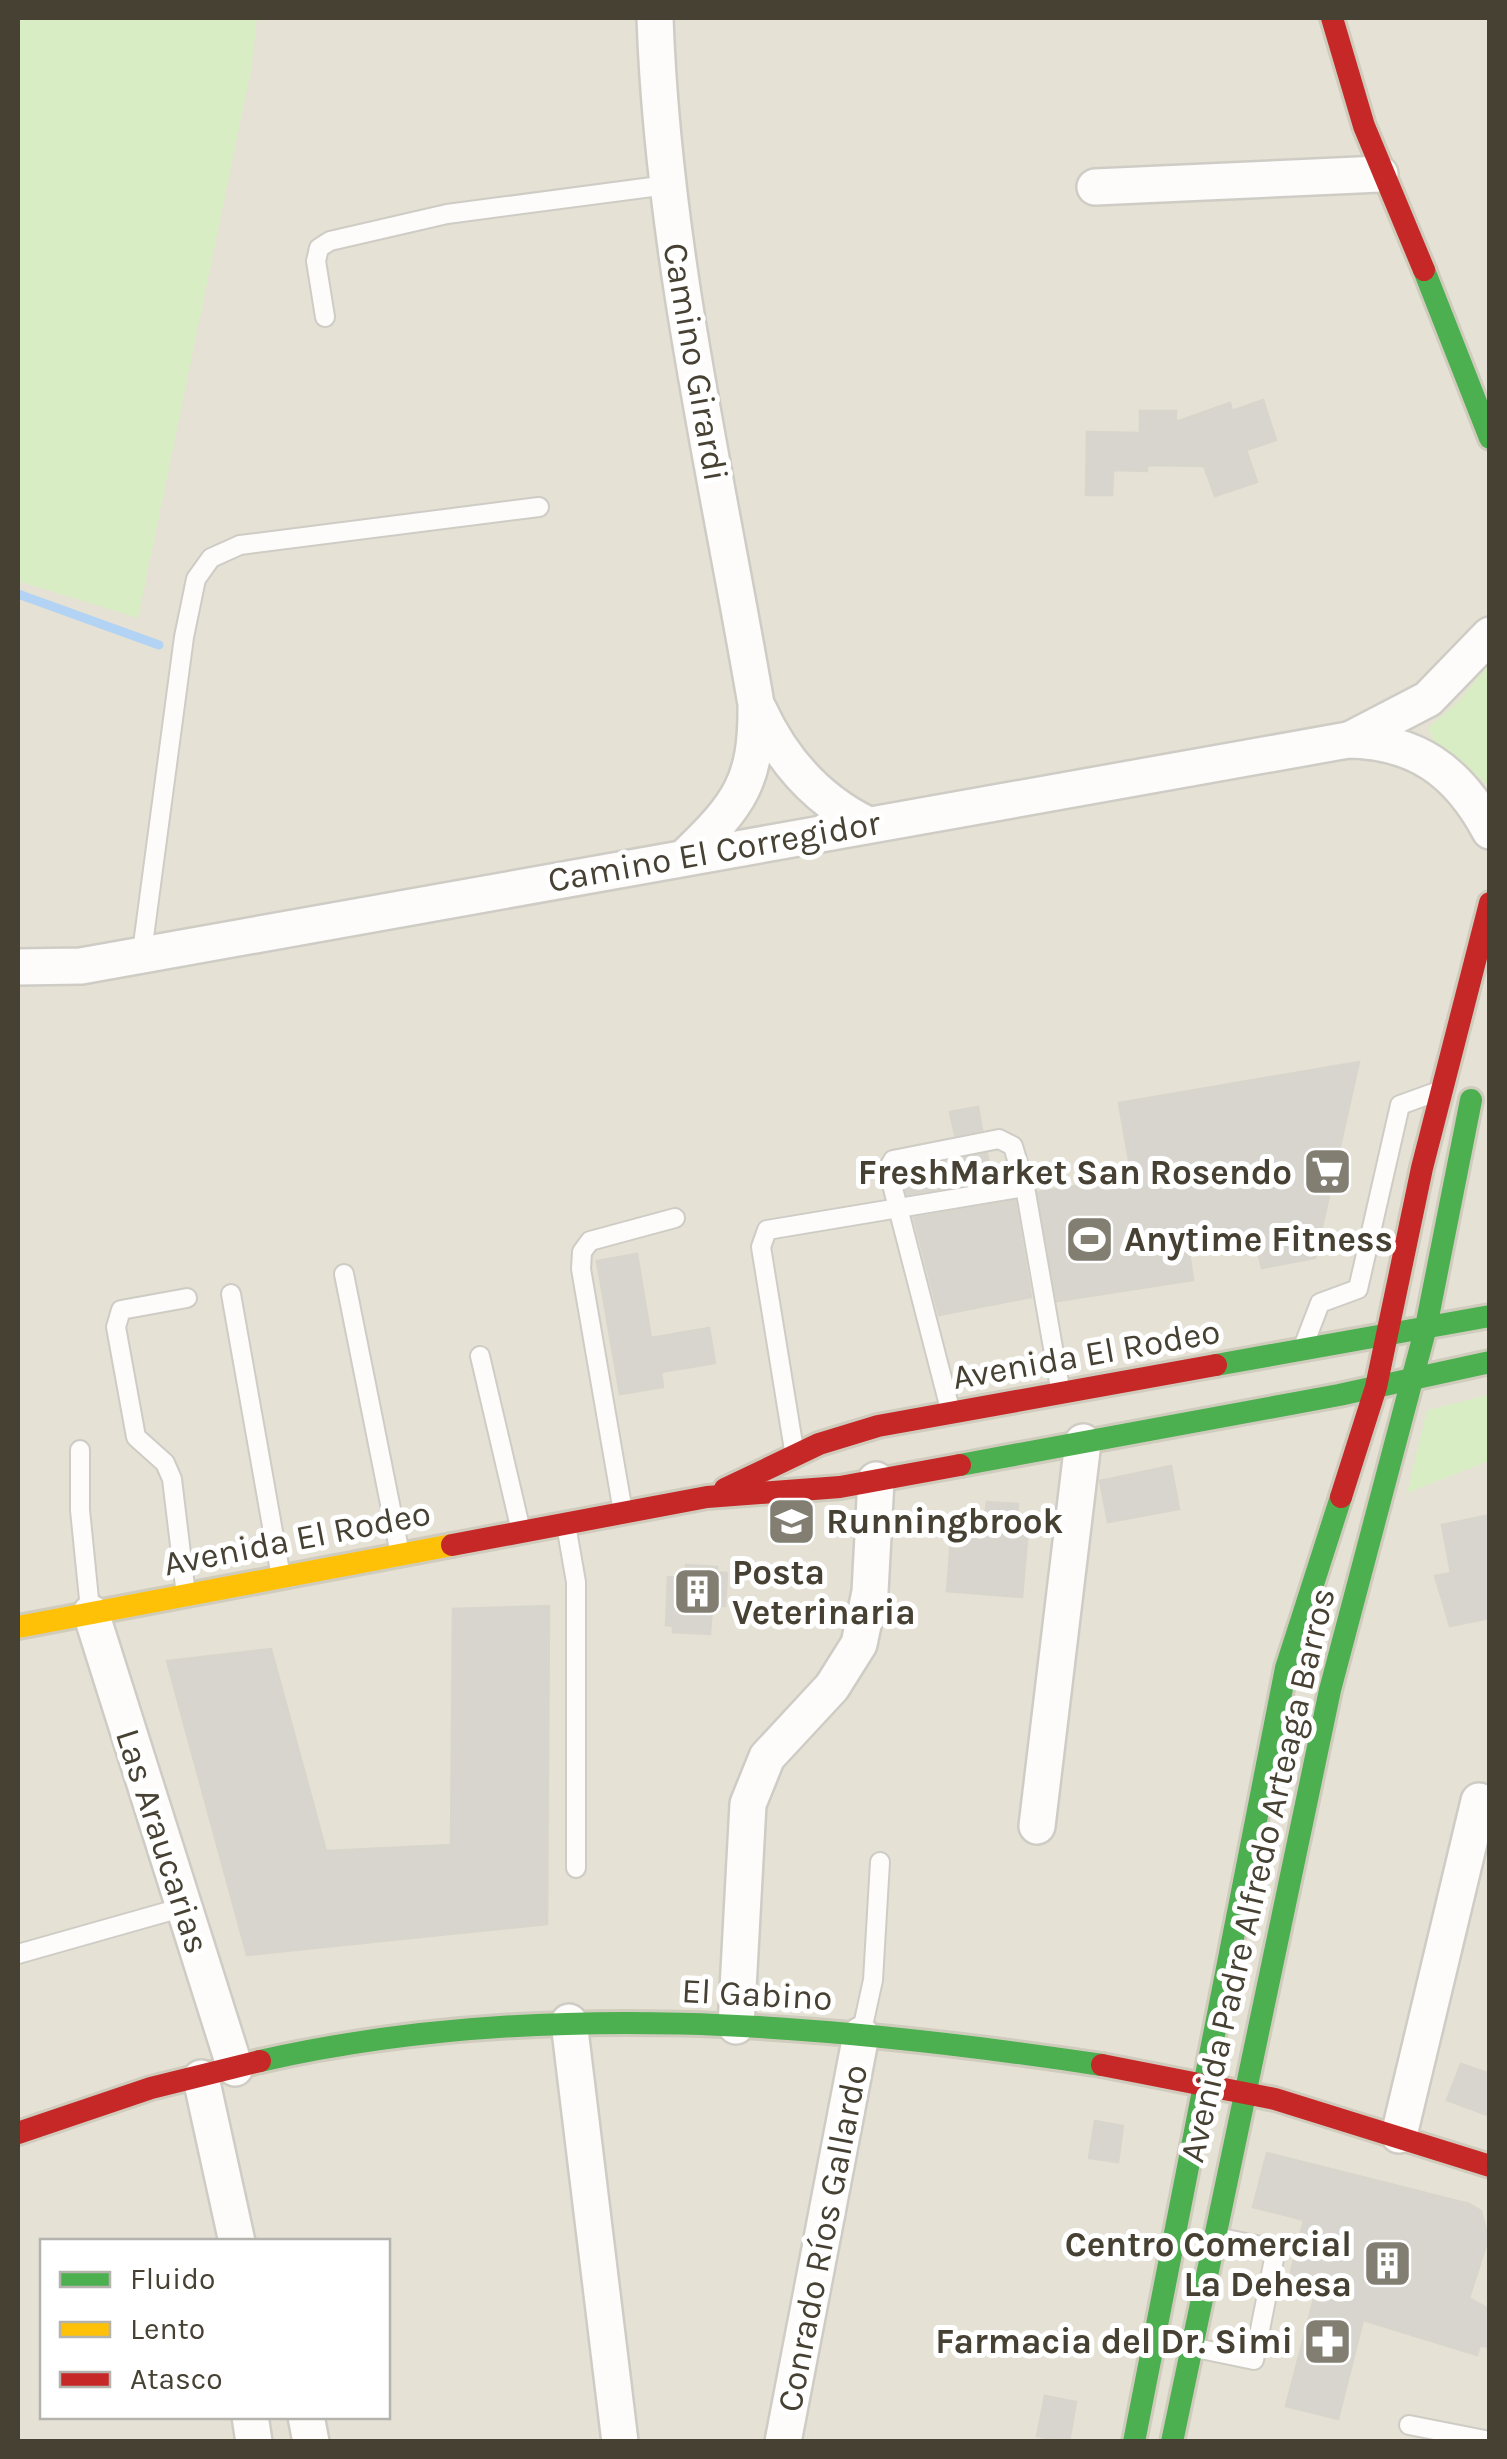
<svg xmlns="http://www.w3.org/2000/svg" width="1507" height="2459" font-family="Karla,sans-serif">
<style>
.residential{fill:#e5e1d4;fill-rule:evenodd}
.green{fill:#d9edc4}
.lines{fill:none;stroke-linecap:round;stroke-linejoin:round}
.stream{stroke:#b2d3f3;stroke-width:9}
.building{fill:#d8d5ce;stroke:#d8d5cd;stroke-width:2.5}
.lane-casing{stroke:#ceccc5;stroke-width:22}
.street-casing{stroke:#ceccc5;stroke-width:40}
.fast-casing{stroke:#d0ccbd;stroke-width:28}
.slow-casing{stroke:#d0ccbd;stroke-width:28}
.jam-casing{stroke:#d0ccbd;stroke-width:28}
.lane{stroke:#fdfcfb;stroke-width:18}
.street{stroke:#fdfcfb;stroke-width:35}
.fast{stroke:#4caf50;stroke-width:22}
.slow{stroke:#ffc107;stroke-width:22}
.jam{stroke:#c62828;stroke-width:22}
.labels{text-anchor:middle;stroke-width:10;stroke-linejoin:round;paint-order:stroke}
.street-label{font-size:35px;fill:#464133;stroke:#fff}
.poi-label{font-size:35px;font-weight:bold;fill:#464133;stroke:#fff;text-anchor:end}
</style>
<rect width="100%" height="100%" fill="#f0eee7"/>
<!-- residential -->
<path class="residential" d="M18,18h1471v2423h-1471zM42,2242h346v174h-346z"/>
<!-- green -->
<g class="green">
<path d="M18,18h239l-6,52 -113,548 -120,-37z"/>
<path d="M1489,664l1,121h-2l-55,-45 -5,-12 31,-27z"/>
<path d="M1489,1395v66l-82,32 20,-83z"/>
</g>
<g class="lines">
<!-- stream -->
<path class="stream" d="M18,594l141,51"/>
</g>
<!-- building -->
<g class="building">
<path d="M1263,400l13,40 -30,10 11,32 -42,14 -11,-30 -57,-1v6l-34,-1 -1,25h-26l1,-63 53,1v-22h36v11l54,-19 2,8z"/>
<path d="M1359,1062l-44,196 -53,10 -4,-16 -12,2 -2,-11 -55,9 4,28 -136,21 -19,-109 94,-15 -13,-74z"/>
<path d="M978,1107l4,23 -27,5 -5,-23z"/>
<path d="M987,1154l5,26 -85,14 -6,-23z"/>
<path d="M1015,1201l16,96 -92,18 -25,-97z"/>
<path d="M637,1254l14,84 58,-10 6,35 -54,9 2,15 -43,7 -23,-133z"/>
<path d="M1171,1466l8,43 -71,13 -8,-41z"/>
<path d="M987,1502l31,2 -1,13 12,1 -7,79 -75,-6 6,-78 32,2z"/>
<path d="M1490,1515v103l-40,8 -15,-50 16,-3 -9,-48z"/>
<path d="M686,1565l31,2v5l10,1 -2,33h-13l-2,28 -37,-2v-6l-7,-1 2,-48 17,1z"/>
<path d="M549,1606l-2,318 -300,31 -80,-294 104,-12 55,202 125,-6 2,-236z"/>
<path d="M1461,2064l29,10v42l-43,-16z"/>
<path d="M1095,2121l28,5 -5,36 -29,-4z"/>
<path d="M1267,2153l202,51 12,7 7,28 -19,59 21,12v38l-10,-3 -3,10 -114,-35 -25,99 -52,-13 29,-111 -28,-7 17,-68 -51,-13z"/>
<path d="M1045,2396l31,6 -7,40 -32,-6z"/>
</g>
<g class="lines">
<defs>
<g id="lane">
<path d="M325,317l-9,-56 3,-13 11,-7 117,-27 220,-29"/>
<path d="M142,952l42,-315 12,-58 15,-21 29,-13 299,-38"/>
<path d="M344,1274l56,280"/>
<path d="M231,1294l50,283"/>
<path d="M1305,1342l15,-39 38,-14 42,-184 36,-13"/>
<path d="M480,1356l41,175"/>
<path d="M950,1409l-62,-240 5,-9 106,-21 14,7 12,41"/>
<path d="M80,1450v60l10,99"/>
<path d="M794,1450l-33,-203 6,-17 258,-43 35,201"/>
<path d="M623,1512l-42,-243 1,-17 8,-11 85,-23"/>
<path d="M566,1525l10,57v286"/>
<path d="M186,1595l-14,-116 -7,-16 -29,-26 -20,-110 5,-17 66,-12"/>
<path d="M18,1954l166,-47"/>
<path d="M861,2035l12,-55 7,-118"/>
<path d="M1196,2348l58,12 22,-111 -60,-12"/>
<path d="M1409,2425l81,16"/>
</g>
<g id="street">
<path d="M655,18c8,231 62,458 101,686 1,77 -16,100 -70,152"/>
<path d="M1095,187l285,-13"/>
<path d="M759,710c23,50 57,89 107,114"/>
<path d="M1353,738l75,-39 62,-64"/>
<path d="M18,967l63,-1 1267,-226c68,1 110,31 142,91"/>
<path d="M91,1613l144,455"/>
<path d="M1037,1826l46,-384"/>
<path d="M569,2022l51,420"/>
<path d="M736,2026l12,-222 19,-47 65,-70 27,-43 11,-52 6,-112"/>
<path d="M201,2078l36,164"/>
<path d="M1399,2135l80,-334"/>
<path d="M250,2416l4,26"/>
<path d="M306,2416l5,26"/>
<path d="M783,2442l78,-407"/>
</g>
<g id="fast">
<path d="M1424,270l66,168"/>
<path d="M1216,1365l274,-49"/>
<path d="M960,1465l379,-70 151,-33"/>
<path d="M260,2061c278,-63 563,-38 842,4"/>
<path d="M1134,2442l152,-774 55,-171"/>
<path d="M1172,2442l158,-752 96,-363 45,-227"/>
</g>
<path id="slow" d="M18,1627l434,-82"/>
<g id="jam">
<path d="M1332,18l32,108 60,144"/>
<path d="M725,1489l94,-45 59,-18 338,-61"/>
<path d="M1341,1497l35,-110 46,-219 68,-265"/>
<path d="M452,1545l255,-48 133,-10 120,-22"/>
<path d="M1102,2065l173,34 215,67"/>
<path d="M18,2133l133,-45 109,-27"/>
</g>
</defs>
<!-- lane casing -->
<use href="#lane" class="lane-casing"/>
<!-- street casing -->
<use href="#street" class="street-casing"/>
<!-- fast casing -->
<use href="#fast" class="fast-casing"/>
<!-- slow casing -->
<use href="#slow" class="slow-casing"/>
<!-- jam casing -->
<use href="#jam" class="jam-casing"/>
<!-- lane -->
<use href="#lane" class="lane"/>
<!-- street -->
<use href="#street" class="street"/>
<!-- fast -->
<use href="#fast" class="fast"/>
<!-- slow -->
<use href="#slow" class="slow"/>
<!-- jam -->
<use href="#jam" class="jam"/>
</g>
<!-- icons -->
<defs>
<symbol id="supermarket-square" viewBox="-11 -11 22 22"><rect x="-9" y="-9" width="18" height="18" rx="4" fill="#827e72" stroke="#fff"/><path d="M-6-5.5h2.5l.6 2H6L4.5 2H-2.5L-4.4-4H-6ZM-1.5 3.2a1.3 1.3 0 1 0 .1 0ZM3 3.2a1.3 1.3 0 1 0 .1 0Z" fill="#fff"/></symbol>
<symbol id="stadium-square" viewBox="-11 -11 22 22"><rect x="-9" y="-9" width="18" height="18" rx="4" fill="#827e72" stroke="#fff"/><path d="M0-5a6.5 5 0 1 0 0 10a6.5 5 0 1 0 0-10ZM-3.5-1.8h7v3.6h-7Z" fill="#fff"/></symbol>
<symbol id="school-square" viewBox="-11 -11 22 22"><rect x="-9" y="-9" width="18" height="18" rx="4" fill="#827e72" stroke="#fff"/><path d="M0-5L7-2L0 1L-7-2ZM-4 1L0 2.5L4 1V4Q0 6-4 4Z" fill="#fff"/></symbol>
<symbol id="building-square" viewBox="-11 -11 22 22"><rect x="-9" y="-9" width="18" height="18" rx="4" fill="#827e72" stroke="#fff"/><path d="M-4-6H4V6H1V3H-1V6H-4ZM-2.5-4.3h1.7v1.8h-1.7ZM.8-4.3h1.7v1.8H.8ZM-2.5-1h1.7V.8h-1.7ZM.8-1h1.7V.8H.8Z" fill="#fff"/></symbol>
<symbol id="pharmacy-square" viewBox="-11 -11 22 22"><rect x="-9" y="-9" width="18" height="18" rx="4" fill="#827e72" stroke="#fff"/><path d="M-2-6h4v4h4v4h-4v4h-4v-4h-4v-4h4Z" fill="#fff"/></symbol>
</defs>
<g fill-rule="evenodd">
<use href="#supermarket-square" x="1300" y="1144" width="55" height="55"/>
<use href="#stadium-square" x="1062" y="1212" width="55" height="55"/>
<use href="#school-square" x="764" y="1494" width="55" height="55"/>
<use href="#building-square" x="670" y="1564" width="55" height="55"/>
<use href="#building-square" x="1360" y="2236" width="55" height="55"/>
<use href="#pharmacy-square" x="1300" y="2314" width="55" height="55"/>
</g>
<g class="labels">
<!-- street labels -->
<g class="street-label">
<text transform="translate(696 362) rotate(80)" y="12">Camino Girardi</text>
<text transform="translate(714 851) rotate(-10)" y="12">Camino El Corregidor</text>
<text transform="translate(1086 1354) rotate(-10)" y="12">Avenida El Rodeo</text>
<text transform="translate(297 1538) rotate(-11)" y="12">Avenida El Rodeo</text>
<text transform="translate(163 1841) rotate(72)" y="12">Las Araucarias</text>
<text transform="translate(1257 1875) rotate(-77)" y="12">Avenida Padre Alfredo Arteaga Barros</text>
<text transform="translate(757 1994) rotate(3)" y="12">El Gabino</text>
<text transform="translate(822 2238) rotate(-79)" y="12">Conrado Ríos Gallardo</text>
</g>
<!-- poi labels -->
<g class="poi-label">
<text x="1292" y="1184">FreshMarket San Rosendo</text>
<text x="1124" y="1251" text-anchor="start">Anytime Fitness</text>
<text x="826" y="1533" text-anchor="start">Runningbrook</text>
<text x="732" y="1584" text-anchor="start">Posta<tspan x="732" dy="40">Veterinaria</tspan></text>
<text x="1352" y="2256">Centro Comercial<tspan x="1352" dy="40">La Dehesa</tspan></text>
<text x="1293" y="2353">Farmacia del Dr. Simi</text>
</g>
</g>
<!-- border -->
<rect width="1507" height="2459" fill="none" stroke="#464133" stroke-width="40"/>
<!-- legend -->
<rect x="40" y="2239" width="350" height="180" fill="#ffffff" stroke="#b5b3ad" stroke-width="2.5"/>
<rect x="60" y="2272" width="50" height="15" fill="#4caf50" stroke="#b5b3ad" stroke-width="2.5"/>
<text x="130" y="2289" font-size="30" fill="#464133">Fluido</text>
<rect x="60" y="2322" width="50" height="15" fill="#ffc107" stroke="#b5b3ad" stroke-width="2.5"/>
<text x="130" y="2339" font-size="30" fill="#464133">Lento</text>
<rect x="60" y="2372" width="50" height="15" fill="#c62828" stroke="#b5b3ad" stroke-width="2.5"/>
<text x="130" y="2389" font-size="30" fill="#464133">Atasco</text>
</svg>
